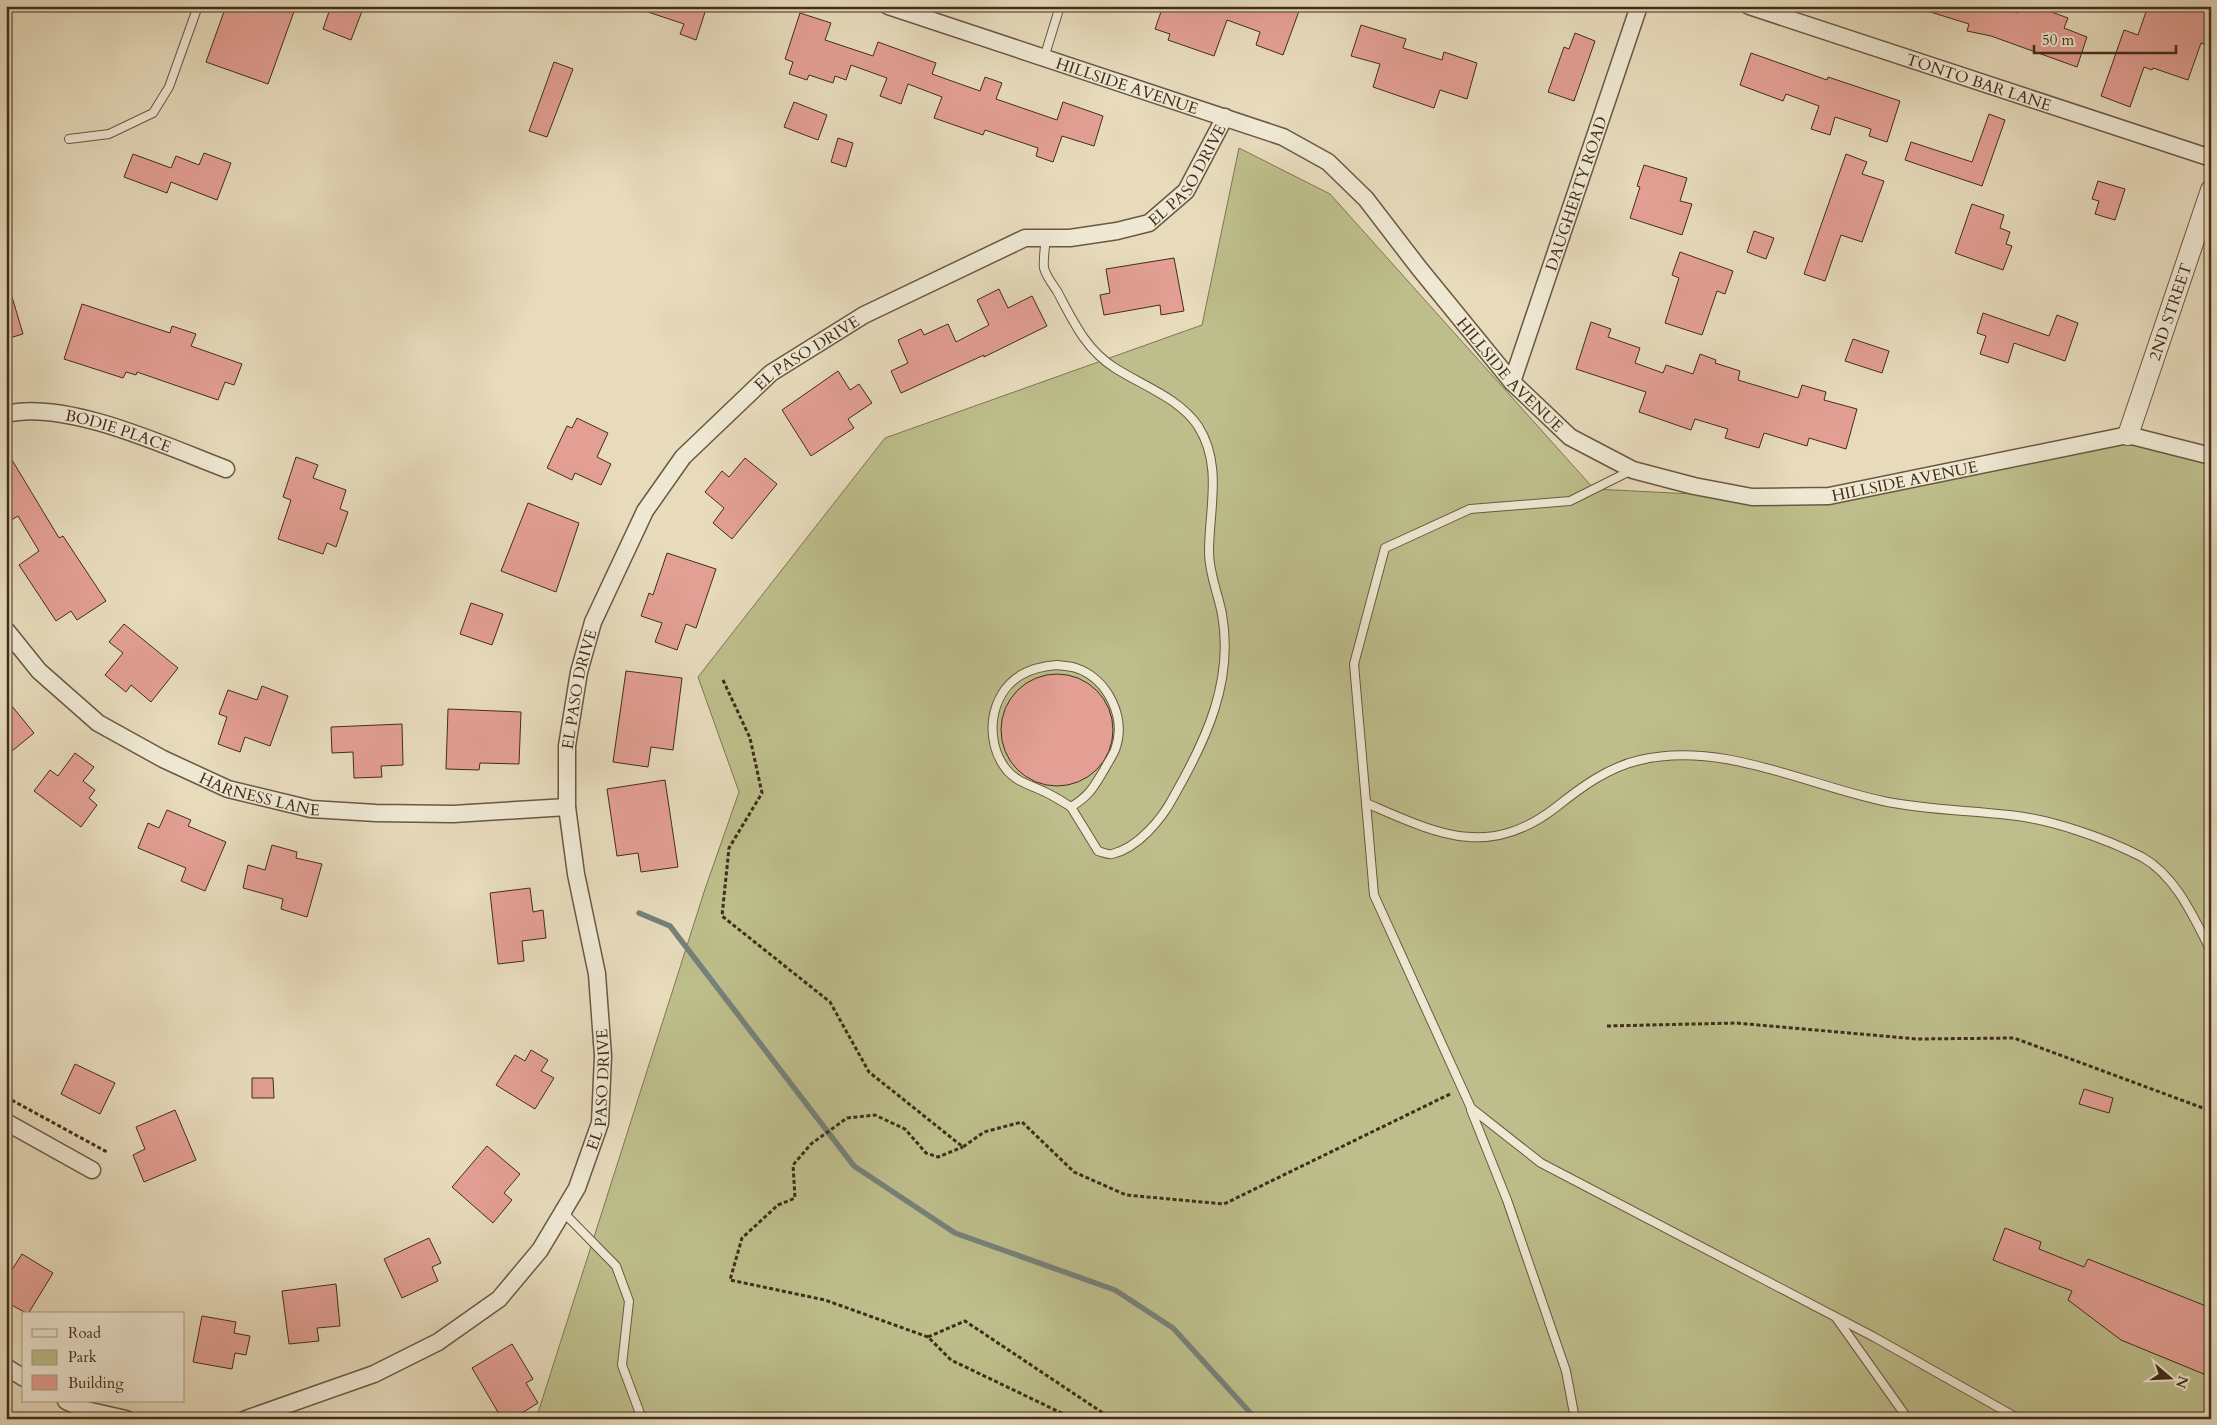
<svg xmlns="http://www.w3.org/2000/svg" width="2217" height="1425" font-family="Cardo,serif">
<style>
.green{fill:#bdbe8b;stroke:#807652}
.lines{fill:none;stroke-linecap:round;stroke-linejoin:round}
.stream{stroke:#768179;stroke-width:5.5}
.building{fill:#e39f94;stroke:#422d1a}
.service-casing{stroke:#6b5842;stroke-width:10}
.minor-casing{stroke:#6b5842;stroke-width:19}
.tertiary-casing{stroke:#6b5842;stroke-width:22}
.path{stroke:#422d1a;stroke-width:3;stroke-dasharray:4 2.5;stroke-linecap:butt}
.service{stroke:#efe8d3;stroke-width:8}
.minor{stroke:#efe8d3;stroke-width:16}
.tertiary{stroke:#efe8d3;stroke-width:20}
.labels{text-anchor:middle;stroke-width:4;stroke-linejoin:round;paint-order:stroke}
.street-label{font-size:16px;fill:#422d1a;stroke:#efe8d3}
</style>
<rect width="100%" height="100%" fill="#e7dbbc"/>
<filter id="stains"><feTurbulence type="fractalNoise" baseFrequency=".004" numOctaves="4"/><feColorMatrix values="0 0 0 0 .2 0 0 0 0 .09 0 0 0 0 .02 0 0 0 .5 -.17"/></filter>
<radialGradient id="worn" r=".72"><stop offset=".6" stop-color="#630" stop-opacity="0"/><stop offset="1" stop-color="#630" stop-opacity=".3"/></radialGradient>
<!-- green -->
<path class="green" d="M1239,148l91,46 264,295 158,8 77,-1 299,-61 83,21v963h-1675l169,-530 34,-97 -41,-115 187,-239 317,-113z"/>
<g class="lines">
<!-- stream -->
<path class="stream" d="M639,913l31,13 184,240 101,67 160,57 58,38 83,91"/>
</g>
<!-- building -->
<g class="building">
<path d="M226,6h70l-28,78 -62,-22z"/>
<path d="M331,6h33l-13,34 -28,-11z"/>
<path d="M639,6h68l-11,34 -16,-6 4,-10 -45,-15z"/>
<path d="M1163,6h123l13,5 -16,44 -27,-10 4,-13 -33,-12 -13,36 -46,-16 2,-6 -15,-5z"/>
<path d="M1925,6h73l20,7 3,-7h14l33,12 -4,10 23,9 -10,30 -86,-31 -24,-5 2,-7 -45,-14z"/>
<path d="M2148,6h63v40l-10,-3 -13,37 -35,-12 -1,2 -8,-3 -14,40 -29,-11 23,-66 14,5z"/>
<path d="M800,13l31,10 -6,17 48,16 5,-14 58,21 -4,11 48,17 5,-14 17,6 -6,16 61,21 6,-18 40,14 -9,30 -32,-10 -9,26 -17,-6 2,-8 -53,-18 -2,5 -49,-17 8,-21 -34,-13 -7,20 -21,-8 7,-18 -36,-13 -5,15 -11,-4 -2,7 -24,-8 -2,5 -18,-6 4,-12 -8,-3z"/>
<path d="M1361,25l45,14 -3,9 39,12 2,-8 33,11 -10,36 -27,-9 -6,18 -61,-21 7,-23 -29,-8z"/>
<path d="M1575,33l20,8 -21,60 -26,-9 16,-45 5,2z"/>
<path d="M1751,53l76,27 1,-3 72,24 -13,41 -18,-6 2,-7 -36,-12 -5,18 -19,-6 8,-23 -33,-12 -3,7 -43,-16z"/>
<path d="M554,62l19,7 -26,68 -18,-6z"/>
<path d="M794,102l33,13 -9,25 -34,-13z"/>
<path d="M1989,114l16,6 -23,66 -77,-26 6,-18 61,20z"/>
<path d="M838,138l15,5 -7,24 -15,-5z"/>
<path d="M204,153l27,10 -14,37 -46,-18 -4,11 -43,-16 9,-23 38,14 5,-12 23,9z"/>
<path d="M1846,154l21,8 -5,12 22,7 -22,61 -21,-7 -16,46 -21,-7z"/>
<path d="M1644,165l43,13 -7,23 12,3 -10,31 -52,-17 10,-31 -3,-1z"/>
<path d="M2098,181l27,8 -10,31 -20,-6 4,-13 -7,-2z"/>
<path d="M1972,204l32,11 -4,13 10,4 -4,12 6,2 -9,24 -48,-17z"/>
<path d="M1754,231l20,7 -8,21 -19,-7z"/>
<path d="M1680,252l53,19 -8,23 -8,-3 -15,44 -37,-12 14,-45 -7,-3z"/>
<path d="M1174,258l10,53 -23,4 -1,-10 -56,10 -4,-20 10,-2 -4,-24z"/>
<path d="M999,289l9,19 24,-12 15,30 -63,31v-2l-83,38 -10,-22 17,-8 -10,-23 23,-11 3,6 24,-11 8,18 33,-17 -12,-25z"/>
<path d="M10,290l13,44 -17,5v-48z"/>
<path d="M82,304l88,29 2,-7 24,8 -5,12 51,18 -8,21 -9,-3 -7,18 -81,-28 -1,3 -10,-3 -3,6 -59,-19z"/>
<path d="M1983,313l66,23 8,-21 21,8 -13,38 -51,-18 -6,20 -28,-9 6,-18 -9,-3z"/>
<path d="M1591,322l20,7 -3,8 32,11 -5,15 28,10 3,-8 27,9 7,-20 16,6 -1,3 25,8 -2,9 60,18 4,-13 24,7 -2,8 33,9 -11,40 -37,-11 -2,8 -43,-13 -5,15 -34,-10 3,-9 -33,-10 -4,11 -52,-18 7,-20 -70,-23z"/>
<path d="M1853,339l36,12 -7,22 -37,-12z"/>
<path d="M838,371l12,19 9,-6 13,19 -24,16 6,9 -43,28 -29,-46z"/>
<path d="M577,418l31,15 -11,24 14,7 -10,21 -26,-12 -3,7 -25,-12 20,-42 5,2z"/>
<path d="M6,450l53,88 4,-2 43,65 -29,19 -6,-9 -15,10 -37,-56 20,-14 -21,-35 -12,7z"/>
<path d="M296,457l22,8 -5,13 33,12 -6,19 8,3 -12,35 -9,-4 -4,11 -45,-15 13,-39 -8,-3z"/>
<path d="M745,458l32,26 -45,55 -19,-16 11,-15 -19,-16 17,-21 7,6z"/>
<path d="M528,503l51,20 -23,69 -55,-21z"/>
<path d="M667,553l49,16 -20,59 -10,-4 -9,26 -22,-8 7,-19 -21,-7 8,-23 4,2z"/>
<path d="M471,603l32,11 -11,31 -32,-11z"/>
<path d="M124,624l54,44 -27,34 -20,-17 -5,7 -21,-17 18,-22 -14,-11z"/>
<path d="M626,671l56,7 -9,72 -22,-3 -3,20 -35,-5z"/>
<circle cx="1057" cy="730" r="56"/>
<path d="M262,686l26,10 -18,50 -25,-9 -5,15 -22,-8 9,-27 -8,-3 9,-24 29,10z"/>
<path d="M6,699l28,34 -28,23z"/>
<path d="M448,709l73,3 -2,52 -39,-1 -1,7 -33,-1z"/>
<path d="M402,724l1,41 -22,1 1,11 -28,1 -1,-26 -21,1 -1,-26z"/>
<path d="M75,753l19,14 -11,14 12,9 -6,8 8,7 -16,22 -47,-36 16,-21 8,6z"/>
<path d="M665,780l13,87 -37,5 -3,-19 -21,3 -10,-67z"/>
<path d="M167,810l24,10 -3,6 38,16 -21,49 -24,-10 5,-13 -48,-20 10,-25 11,5z"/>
<path d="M272,845l25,7 -1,6 26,6 -15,53 -26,-8 2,-10 -40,-11 5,-23 17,5z"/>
<path d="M530,888l3,24 10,-2 3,28 -24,3 2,20 -26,3 -8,-71z"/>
<path d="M531,1050l17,10 -7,11 13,7 -19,31 -39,-24 19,-30 10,6z"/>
<path d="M75,1064l40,19 -15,31 -39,-20z"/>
<path d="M252,1078h21l1,20h-22z"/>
<path d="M2084,1089l29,9 -4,15 -30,-9z"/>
<path d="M175,1110l21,50 -52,22 -11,-27 12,-6 -9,-22z"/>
<path d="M487,1146l33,28 -16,19 8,7 -19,23 -41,-36z"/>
<path d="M2005,1228l36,14 -2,7 45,18 4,-8 123,49v69l-90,-37 -53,-40 4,-9 -79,-31z"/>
<path d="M429,1238l12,25 -9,4 6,14 -36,17 -18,-39z"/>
<path d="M22,1254l31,19 -25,41 -22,-12v-23z"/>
<path d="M336,1284l4,42 -23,2 2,13 -30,3 -7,-53z"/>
<path d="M202,1316l34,6 -2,11 16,3 -4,19 -11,-2 -3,16 -39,-7z"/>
<path d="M512,1344l21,35 -7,4 12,20 -26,16h-10l-30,-51z"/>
</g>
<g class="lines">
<defs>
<g id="service">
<path d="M1044,58l16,-52"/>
<path d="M69,139l40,-5 44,-21 16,-26 29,-81"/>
<path d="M1046,238c-1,9 -3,21 -2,30 2,8 9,17 13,23 16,30 29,59 58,77 28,18 64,30 83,58 25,39 11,83 11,126 0,22 9,41 13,62 12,67 -16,126 -48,182 -12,23 -36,52 -62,58 -4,1 -10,-2 -14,-3l-27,-44"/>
<path d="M1632,470l-62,31 -100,8 -85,39 -31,116 20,231 97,213 70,55 333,174 145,82"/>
<path d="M1057,665c6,1 13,1 19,3 32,11 51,50 39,82 -3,7 -8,14 -11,20 -11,18 -14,25 -33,37 -8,-5 -17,-11 -26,-15 -14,-7 -29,-10 -39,-23 -22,-28 -17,-75 15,-94 12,-7 23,-9 36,-10z"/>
<path d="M1366,803c70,30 121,57 189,5 25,-20 53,-41 85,-48 82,-19 164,24 243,41 42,9 83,9 126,14 41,4 96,23 133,42 34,19 52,61 69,94"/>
<path d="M1471,1110l36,90 59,171 9,48"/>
<path d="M563,1212l53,54 13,35 -7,64 20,54"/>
<path d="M1837,1319l71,100"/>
</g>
<g id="minor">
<path id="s1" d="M888,6l395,131 45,25 38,37 53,69 93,114 58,55 63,33 61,16 58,11 77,-1 299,-61 83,21"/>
<path id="s2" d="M1749,6l462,152"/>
<path id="s3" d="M1512,382l127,-376"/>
<path id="s4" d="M6,414c60,-15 162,33 220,55"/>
<path id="s5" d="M6,630l33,41 59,52 65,36 65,30 83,20 65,4 77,1 114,-7"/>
<path d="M6,1122l86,48"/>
<path d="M6,1367l18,11"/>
<path d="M66,1401l20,9 40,9"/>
<path id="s6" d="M246,1419l128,-45 64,-32 61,-43 41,-49 37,-62 23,-65 3,-67 -6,-82 -21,-100 -9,-67v-61l12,-74 14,-50 52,-111 38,-54 88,-84 93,-58 161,-77h45l47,-7 32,-8 37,-32 39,-74"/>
</g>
<g id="tertiary">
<path id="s7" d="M2128,435l83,-245"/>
</g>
</defs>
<!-- service casing -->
<use href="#service" class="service-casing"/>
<!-- minor casing -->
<use href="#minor" class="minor-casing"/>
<!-- tertiary casing -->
<use href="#tertiary" class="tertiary-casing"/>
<!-- path -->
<g class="path">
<path d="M723,680l27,58 12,55 -33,55 -7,68 108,86 39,70 94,75 21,-15 38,-10 52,50 52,23 98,9 226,-110"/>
<path d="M1607,1026l129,-3 181,16 97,-1 197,73"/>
<path d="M6,1097l101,55"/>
<path d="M928,1337l-103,-37 -95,-20 12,-42 36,-33 17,-7 -2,-33 18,-21 36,-26 28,-3 30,14 21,24 12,4 25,-10"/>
<path d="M1074,1419l-123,-59 -23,-23 37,-16 147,98"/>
</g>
<!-- service -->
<use href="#service" class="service"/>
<!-- minor -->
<use href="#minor" class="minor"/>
<!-- tertiary -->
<use href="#tertiary" class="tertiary"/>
</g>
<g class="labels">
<!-- street labels -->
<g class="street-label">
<text dy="6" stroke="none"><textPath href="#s2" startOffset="242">TONTO BAR LANE</textPath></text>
<text dy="6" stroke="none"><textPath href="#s1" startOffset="252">HILLSIDE AVENUE</textPath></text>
<text dy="6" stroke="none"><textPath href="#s6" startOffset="1780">EL PASO DRIVE</textPath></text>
<text dy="6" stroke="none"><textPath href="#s3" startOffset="199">DAUGHERTY ROAD</textPath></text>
<text dy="6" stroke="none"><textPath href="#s7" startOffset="130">2ND STREET</textPath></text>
<text dy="6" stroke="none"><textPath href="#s6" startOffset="1345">EL PASO DRIVE</textPath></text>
<text dy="6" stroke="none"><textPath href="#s1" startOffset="748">HILLSIDE AVENUE</textPath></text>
<text dy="6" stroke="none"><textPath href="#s4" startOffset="115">BODIE PLACE</textPath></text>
<text dy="6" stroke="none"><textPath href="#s1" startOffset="1182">HILLSIDE AVENUE</textPath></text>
<text dy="6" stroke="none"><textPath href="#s6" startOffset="925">EL PASO DRIVE</textPath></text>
<text dy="6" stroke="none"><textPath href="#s5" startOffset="309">HARNESS LANE</textPath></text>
<text dy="6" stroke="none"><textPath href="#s6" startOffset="520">EL PASO DRIVE</textPath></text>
</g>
</g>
<!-- margin -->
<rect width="2217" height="1425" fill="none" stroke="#e7dbbc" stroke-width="25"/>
<rect x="8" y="8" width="2202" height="1410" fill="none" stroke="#422d1a" stroke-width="2.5"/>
<rect x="12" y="12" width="2192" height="1400" fill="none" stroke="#422d1a"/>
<!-- legend -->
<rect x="22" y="1312" width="162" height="90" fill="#efe8d3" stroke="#aa9d89"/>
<rect x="32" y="1329" width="25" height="8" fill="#efe8d3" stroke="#aa9d89"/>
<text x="68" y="1338" font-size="15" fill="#422d1a">Road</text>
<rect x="32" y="1350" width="25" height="15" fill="#bdbe8b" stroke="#aa9d89"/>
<text x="68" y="1362" font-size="15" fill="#422d1a">Park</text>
<rect x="32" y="1375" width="25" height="15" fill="#e39f94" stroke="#aa9d89"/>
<text x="68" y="1388" font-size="15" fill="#422d1a">Building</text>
<!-- north arrow -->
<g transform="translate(2170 1378) rotate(109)" stroke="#efe8d3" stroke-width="4" paint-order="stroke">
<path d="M0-4L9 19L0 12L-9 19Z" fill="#422d1a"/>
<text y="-8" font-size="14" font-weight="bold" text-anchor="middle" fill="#422d1a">N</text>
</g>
<!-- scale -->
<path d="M2034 45v8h142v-8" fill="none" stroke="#422d1a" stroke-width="2.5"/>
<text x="2042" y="45" font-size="15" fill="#422d1a" stroke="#efe8d3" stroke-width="4" paint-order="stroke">50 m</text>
<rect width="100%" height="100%" filter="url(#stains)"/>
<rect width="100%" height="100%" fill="url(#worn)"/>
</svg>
